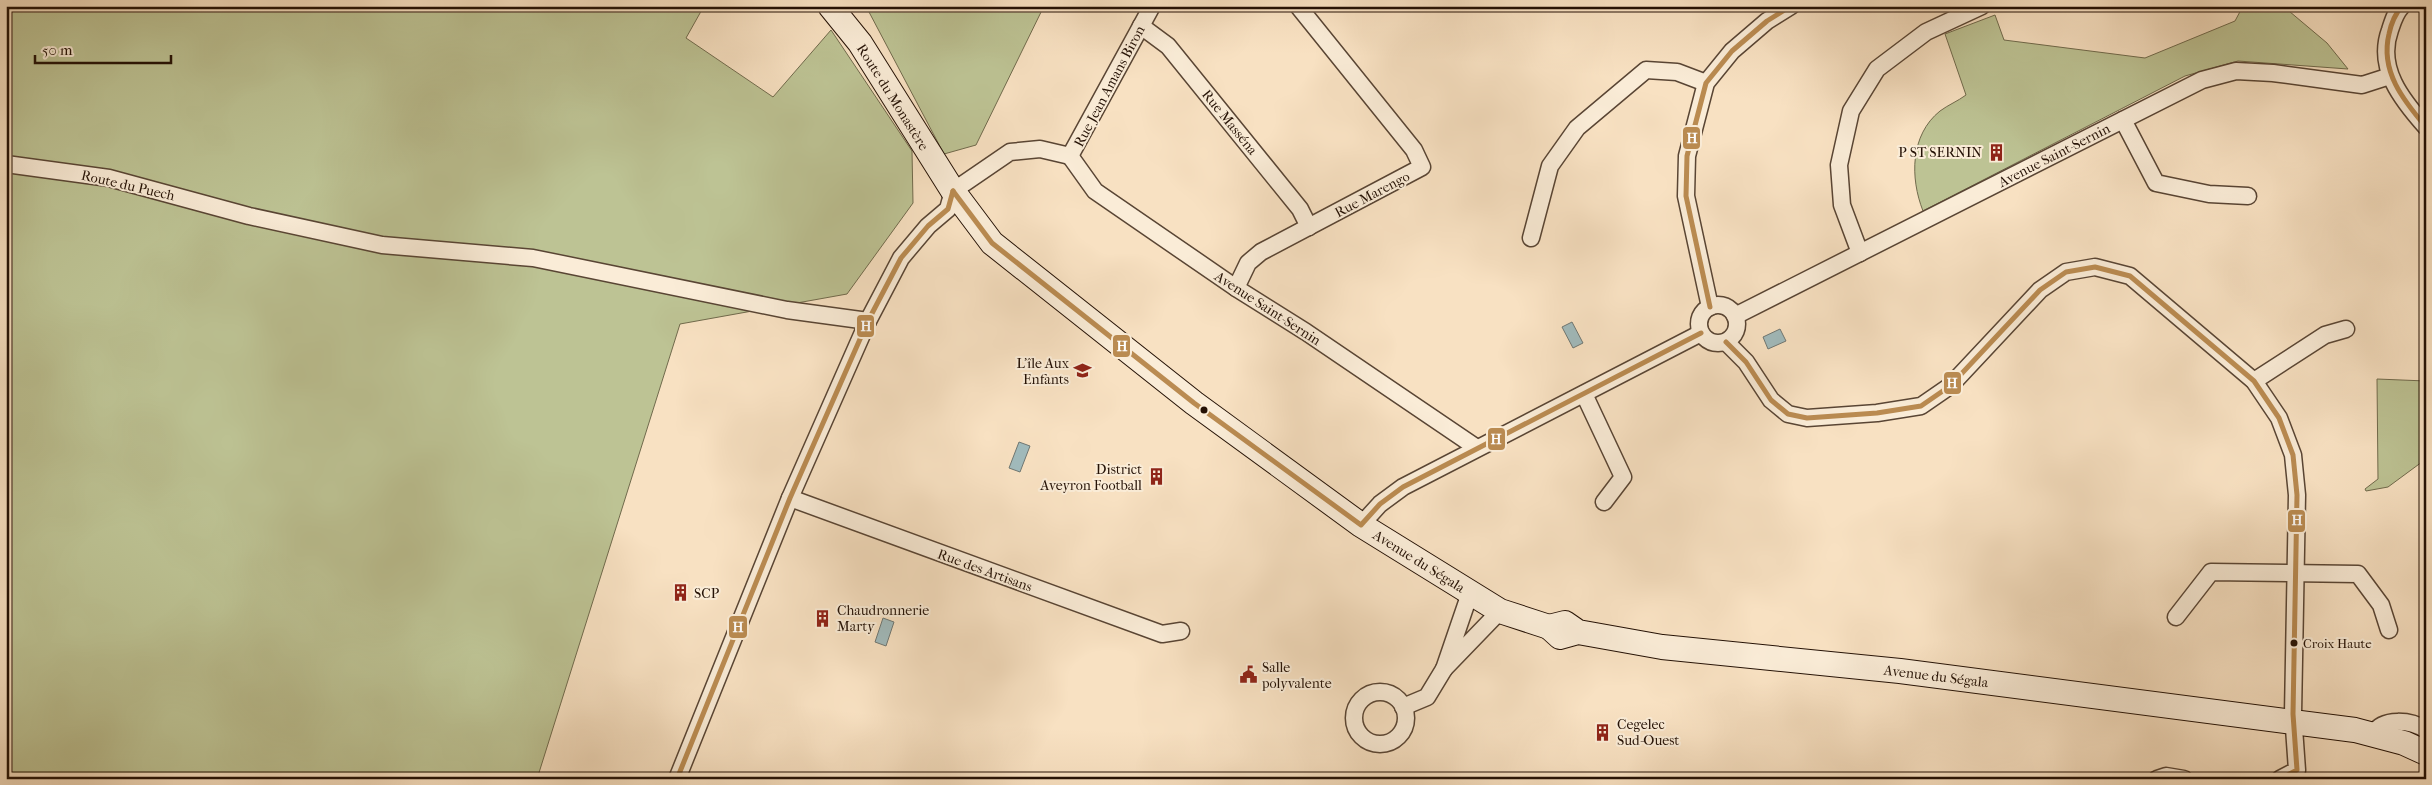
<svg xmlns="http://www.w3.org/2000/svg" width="2432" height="785" font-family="'IM FELL French Canon',serif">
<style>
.green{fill:#bdc394;stroke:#706a4c}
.water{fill:#a1bbbd;stroke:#6f7773}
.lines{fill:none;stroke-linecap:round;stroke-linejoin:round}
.street-casing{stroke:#594534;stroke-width:19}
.secondary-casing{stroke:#241105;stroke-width:26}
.street{stroke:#faecd7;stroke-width:16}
.secondary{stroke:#faecd7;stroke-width:24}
.bus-1-casing{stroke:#faecd7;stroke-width:9}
.bus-1{stroke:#ba8b51;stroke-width:5}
.bus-dot{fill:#241105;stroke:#faecd7;stroke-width:2}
.labels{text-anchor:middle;stroke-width:4;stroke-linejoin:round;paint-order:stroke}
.bus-label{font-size:13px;fill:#241105;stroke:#faecd7;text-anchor:start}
.street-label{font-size:14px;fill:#241105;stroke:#faecd7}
.poi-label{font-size:14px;fill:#241105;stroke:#faecd7;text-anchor:start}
.line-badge{stroke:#faecd7;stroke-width:2}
.badge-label{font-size:14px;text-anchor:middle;font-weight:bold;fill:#fff}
</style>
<rect width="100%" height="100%" fill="#f8e1c2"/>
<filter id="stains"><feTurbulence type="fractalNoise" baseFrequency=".004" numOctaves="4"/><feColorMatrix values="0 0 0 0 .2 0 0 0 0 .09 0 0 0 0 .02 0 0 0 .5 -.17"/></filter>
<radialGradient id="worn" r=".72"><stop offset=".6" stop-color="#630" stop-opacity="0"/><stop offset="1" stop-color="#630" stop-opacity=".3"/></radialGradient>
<!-- green -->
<g class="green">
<path d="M6,6h698l-18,32 87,59 58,-67 81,121 1,52 -66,91 -167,30 -143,455h-531z"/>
<path d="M863,6h181l-68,139 -32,9 -75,-142z"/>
<path d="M2243,6h40l44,37 21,26 -110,-8 -53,15 -262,135c-13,-33 -13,-76 17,-100 8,-6 18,-10 26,-16l-21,-61 50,-19 9,25 141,18 90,-37z"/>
<path d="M2377,379l49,2v78l-38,28 -22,4 -1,-2 13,-10z"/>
</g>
<!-- water -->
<g class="water">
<path d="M1572,322l11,21 -10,5 -11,-21z"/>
<path d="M1780,329l6,12 -18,8 -5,-12z"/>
<path d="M1019,442l11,4 -10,26 -11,-4z"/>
<path d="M883,618l11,4 -8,24 -11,-4z"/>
</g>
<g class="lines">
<defs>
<g id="street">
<path d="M2402,6c-7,7 -9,15 -12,24 -14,38 12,70 36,97"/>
<path d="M1141,26l27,20 132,163 9,18"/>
<path d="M2123,120l33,63 53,11 39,2"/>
<path d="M1070,156l25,35 141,97 70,44 171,116"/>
<path d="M6,164l103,14 140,38 133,29 151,13 254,52 81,11"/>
<path d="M1531,238l19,-72 27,-38 69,-58 31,2 29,11"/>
<path d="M1860,253l-18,-48 -3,-40 12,-54 26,-42 49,-37 56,-26"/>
<path d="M1236,288l12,-25 13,-11 161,-85 -8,-17 -116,-144"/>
<circle cx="1718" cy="324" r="19"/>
<path d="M1710,307l-24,-111 1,-40 19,-73 26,-32 35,-30 24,-15"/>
<path d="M1735,316l467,-236 34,-9 37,2 89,12 28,-9"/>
<path d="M1726,342l20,20 25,38 17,14 19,4 70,-5 44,-7 29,-20 90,-96 26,-18 29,-5 35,9 124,105 25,37 14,37 4,40 -4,219 4,56 -17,9"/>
<path d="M2254,381l71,-46 21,-6"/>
<path d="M1584,394l39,83 -19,25"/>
<path d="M790,498l372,136 19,-3"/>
<path d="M1361,525l19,-21 23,-17 298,-154"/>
<path d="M1470,593l-26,76 56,-58"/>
<path d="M2176,617l35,-45 147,2 23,31 8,25"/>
<circle cx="1380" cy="718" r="26"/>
<path d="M1403,707l24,-10 17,-28"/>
<path d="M2373,734c10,-17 38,-14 53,-4"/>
<path d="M677,779l113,-281 78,-177 33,-63 27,-32 20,-17 5,-18 57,-39 30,-3 30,7 82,-150"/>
<path d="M2157,779l9,-3 18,3"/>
</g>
<g id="secondary">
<path d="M830,6l30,37 93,148 39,52 202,160 167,122 139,86 49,16"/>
<path d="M1578,632l-18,5 -11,-10 16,-4 13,9 84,15 238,24 455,59 49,13 22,10"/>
</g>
</defs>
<!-- street casing -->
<use href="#street" class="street-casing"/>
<!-- secondary casing -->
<use href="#secondary" class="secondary-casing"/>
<!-- street -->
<use href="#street" class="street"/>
<!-- secondary -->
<use href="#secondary" class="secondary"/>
<defs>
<g id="bus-1">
<path d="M2402,6c-7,8 -11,18 -13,28 -9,37 14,66 37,93"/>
<path d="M953,191l39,52 202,160 167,122 19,-21 23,-17 298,-154"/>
<path d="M1710,307l-24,-111 1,-40 19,-73 26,-32 35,-30 24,-15"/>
<path d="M1726,342l20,20 25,38 17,14 19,4 70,-5 44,-7 29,-20 90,-96 26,-18 29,-5 35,9 124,105 25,37 14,37 4,40 -4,219 4,56 -17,9"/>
<path d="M677,779l113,-281 78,-177 33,-63 27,-32 20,-17 5,-18"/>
</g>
</defs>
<!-- bus-1 casing -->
<use href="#bus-1" class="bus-1-casing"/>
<!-- bus-1 -->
<use href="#bus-1" class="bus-1"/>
</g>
<!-- icons -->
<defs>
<symbol id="building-bare" viewBox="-9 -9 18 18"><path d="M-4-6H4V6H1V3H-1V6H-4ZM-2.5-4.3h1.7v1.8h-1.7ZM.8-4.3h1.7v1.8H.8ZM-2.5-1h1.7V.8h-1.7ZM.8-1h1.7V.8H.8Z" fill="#8f2418" stroke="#faecd7" stroke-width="2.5" paint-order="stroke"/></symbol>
<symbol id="school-bare" viewBox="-9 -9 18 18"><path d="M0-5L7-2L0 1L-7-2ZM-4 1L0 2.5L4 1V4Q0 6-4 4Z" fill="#8f2418" stroke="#faecd7" stroke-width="2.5" paint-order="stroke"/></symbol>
<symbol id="civic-bare" viewBox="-9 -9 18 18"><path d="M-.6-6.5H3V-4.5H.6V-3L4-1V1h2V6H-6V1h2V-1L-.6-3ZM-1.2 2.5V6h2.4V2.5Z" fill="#8f2418" stroke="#faecd7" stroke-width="2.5" paint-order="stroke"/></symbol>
</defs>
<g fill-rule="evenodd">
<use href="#building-bare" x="1984" y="140" width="25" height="25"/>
<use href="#school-bare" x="1070" y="358" width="25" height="25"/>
<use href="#building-bare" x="1144" y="464" width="25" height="25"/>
<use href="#building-bare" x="668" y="580" width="25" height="25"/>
<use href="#building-bare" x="810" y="606" width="25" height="25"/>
<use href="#civic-bare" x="1236" y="662" width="25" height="25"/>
<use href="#building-bare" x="1590" y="720" width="25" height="25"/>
</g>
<!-- markers -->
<g class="bus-dot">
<circle cx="1204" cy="410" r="4.5"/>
<circle cx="2294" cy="643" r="4.5"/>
</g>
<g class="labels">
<!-- bus labels -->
<g class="bus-label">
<text x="2303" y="648">Croix Haute</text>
</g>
<!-- street labels -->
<g class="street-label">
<text transform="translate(1109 86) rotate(-62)" y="5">Rue Jean Amans Biron</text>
<text transform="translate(893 97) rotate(58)" y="5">Route du Monastère</text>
<text transform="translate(1230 122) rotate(51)" y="5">Rue Masséna</text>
<text transform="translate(2054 155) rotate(-27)" y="5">Avenue Saint-Sernin</text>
<text transform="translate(128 185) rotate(13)" y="5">Route du Puech</text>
<text transform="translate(1372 194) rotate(-28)" y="5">Rue Marengo</text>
<text transform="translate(1268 308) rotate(33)" y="5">Avenue Saint-Sernin</text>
<text transform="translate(1419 561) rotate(32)" y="5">Avenue du Ségala</text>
<text transform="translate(985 570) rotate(20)" y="5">Rue des Artisans</text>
<text transform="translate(1936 676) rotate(7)" y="5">Avenue du Ségala</text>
</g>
<!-- poi labels -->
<g class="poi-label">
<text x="1982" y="157" text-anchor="end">P ST SERNIN</text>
<text x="1069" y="368" text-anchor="end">L'île Aux<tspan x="1069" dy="16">Enfants</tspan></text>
<text x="1142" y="474" text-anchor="end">District<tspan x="1142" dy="16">Aveyron Football</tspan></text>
<text x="694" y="598">SCP</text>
<text x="837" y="615">Chaudronnerie<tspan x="837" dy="16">Marty</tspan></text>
<text x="1262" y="672">Salle<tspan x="1262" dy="16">polyvalente</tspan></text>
<text x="1617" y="729">Cegelec<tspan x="1617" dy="16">Sud-Ouest</tspan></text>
</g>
</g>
<g class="line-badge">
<rect x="1682" y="126" width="19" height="24" rx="5" fill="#ba8b51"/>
<rect x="856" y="314" width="19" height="24" rx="5" fill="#ba8b51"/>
<rect x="1112" y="334" width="19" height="24" rx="5" fill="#ba8b51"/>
<rect x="1943" y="371" width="19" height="24" rx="5" fill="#ba8b51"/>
<rect x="1487" y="427" width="19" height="24" rx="5" fill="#ba8b51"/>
<rect x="2287" y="509" width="19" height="24" rx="5" fill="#ba8b51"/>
<rect x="728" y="615" width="20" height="24" rx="5" fill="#ba8b51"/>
</g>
<g class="badge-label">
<text x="1692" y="143">H</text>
<text x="866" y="331">H</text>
<text x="1122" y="351">H</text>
<text x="1952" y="388">H</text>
<text x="1496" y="444">H</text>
<text x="2297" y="525">H</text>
<text x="738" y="632">H</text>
</g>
<!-- margin -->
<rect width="2432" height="785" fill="none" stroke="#f8e1c2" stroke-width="25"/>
<rect x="8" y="8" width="2417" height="770" fill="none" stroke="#241105" stroke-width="2.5"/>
<rect x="12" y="12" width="2407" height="760" fill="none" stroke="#241105"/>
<!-- scale -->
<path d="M35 55v8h136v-8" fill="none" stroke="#241105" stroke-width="2.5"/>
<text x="42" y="55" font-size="15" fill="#241105" stroke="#faecd7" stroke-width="4" paint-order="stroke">50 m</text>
<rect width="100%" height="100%" filter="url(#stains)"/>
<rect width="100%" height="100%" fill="url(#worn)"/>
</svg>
